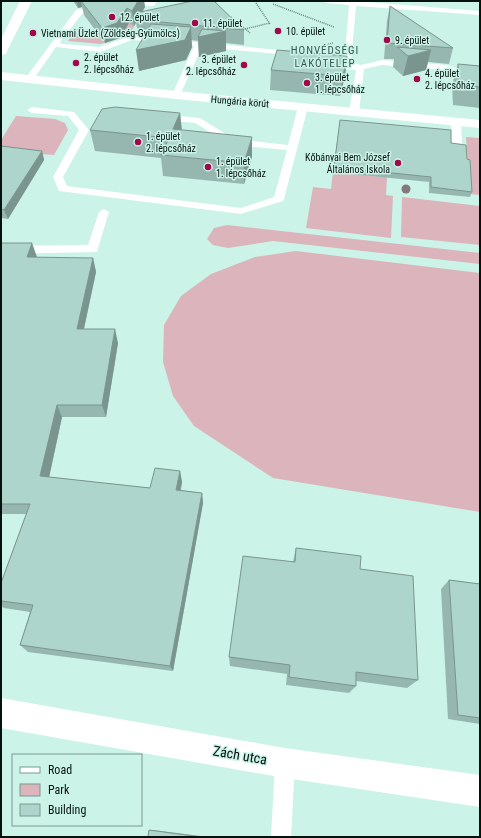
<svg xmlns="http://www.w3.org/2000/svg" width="481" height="838" font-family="'Roboto Condensed',sans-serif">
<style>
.green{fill:#dcb4bc}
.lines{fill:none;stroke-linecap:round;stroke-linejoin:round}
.path{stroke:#6a857e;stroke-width:1.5;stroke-dasharray:1 1;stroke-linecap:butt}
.service{fill:#fff;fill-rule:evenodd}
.minor{fill:#fff;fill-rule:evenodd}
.tree{fill:#82797c}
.wall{fill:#96b7af}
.shaded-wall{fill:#7a958e}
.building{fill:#aed5cb;stroke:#7a958e}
.poi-dot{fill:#a1084a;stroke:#cbf3e8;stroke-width:1.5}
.labels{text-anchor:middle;stroke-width:3;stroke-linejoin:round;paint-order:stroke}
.far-poi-label{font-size:10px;fill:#04120e;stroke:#cbf3e8;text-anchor:start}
.far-street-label{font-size:10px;fill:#04120e;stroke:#cbf3e8}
.far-neighbourhood-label{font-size:11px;letter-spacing:1px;fill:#355950;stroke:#cbf3e8}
.near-street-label{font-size:14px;fill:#04120e;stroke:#cbf3e8}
</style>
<rect width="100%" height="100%" fill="#cbf3e8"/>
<!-- green -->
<g class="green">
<path d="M137,22l-7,11 -29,11 -33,-3 8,-12 22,1z"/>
<path d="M16,116l39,3 10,4 3,7 -14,25 -53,-4v-11z"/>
<path d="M466,137l14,1v57l-10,-1z"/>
<path d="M333,172l54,5 -1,18 7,1 -2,42 -85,-10 7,-41 18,2z"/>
<path d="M402,197l78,9v39l-79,-8z"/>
<path d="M227,225l253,28v11l-207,-23 -45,7 -15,-3 -6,-6 7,-11z"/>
<path d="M296,251l184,22v239l-207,-34 -79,-52 -21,-30 -10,-34 1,-37 17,-29 30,-22 44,-17z"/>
</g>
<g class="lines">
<!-- path -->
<g class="path">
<path d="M256,3l14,21"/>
<path d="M273,4l61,23"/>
<path d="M231,17l19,16"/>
<path d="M245,29l25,-6"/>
<path d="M305,50l28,-7"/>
</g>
<!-- service -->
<g class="service">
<path d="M122,1h35l-3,5h-3l-26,-1 -4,-2z"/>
<path d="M323,1h32l125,10v4l-124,-9 -5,56 10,3 21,-5 65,5 33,12v6l-34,-13 -64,-5 -18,4 -5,43 -5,3 -3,-1 -2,-2 7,-42 -28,-2 -4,-3 4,-3 16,2 5,-59 -22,-2z"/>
<path d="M101,4h3v4l-22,6 -22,28 2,2 37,3 32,-11 148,14 19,9 -4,2 -17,-7 -75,-7 -22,48 -4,3 -4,-3 22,-49 -62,-6 -32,12 -44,-5 -23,33h-6l-1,-2 1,-2 49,-66z"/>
<path d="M303,104l5,3 -24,92 -1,2 -42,13 -182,-23 -6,-14 26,-47 -11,-14 -36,-3 -5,-3 5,-3 42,5 15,18 -26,47 4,9 174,22 33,-11 13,-47 -55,-5 -37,-22 -34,-3 -5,-3 5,-3 39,4 34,21 54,6 10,-38z"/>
<path d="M456,119l5,3 1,22 -5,3 -5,-3 -1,-22z"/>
<path d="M104,209l5,3 -12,40 -96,2v-8l87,-1 11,-33z"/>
<path d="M285,753l7,3 3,7 -4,74h-20l4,-74 3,-7z"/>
</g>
<!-- minor -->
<g class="minor">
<path d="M20,1h12l-25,50 -1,3 -5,1v-16z"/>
<path d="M1,72l175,19 304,29v8l-304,-29 -175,-19z"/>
<path d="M1,698l284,50 195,27v32l-195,-29 -284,-50z"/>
</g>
</g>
<!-- trees -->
<circle class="tree" cx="406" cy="189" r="4.5"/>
<!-- wall -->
<g class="wall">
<path d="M73,1h71l1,6 -3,4 102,19v15l-18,-2v8l-27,6 -1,-16 -7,-1 1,7 -6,13 -47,11 7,-38 -9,-5 -1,-6 -2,4 -5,-3 -9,15 -15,5 -21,-28 -2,-8 -4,1z"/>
<path d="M390,6l63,42 -4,16 -21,-2 -2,8 -23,6 -10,-9 1,-8h-10l3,-38z"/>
<path d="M277,50l70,6 -2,20 -5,20 -70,-6 1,-20z"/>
<path d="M458,64l22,2v42l-27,-3 -1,-20z"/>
<path d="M180,113l2,17 70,27 -8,27 -81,-8 -2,-18 -66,-7 -5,-21z"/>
<path d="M340,120l111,23 16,16 5,33 -2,5 -41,-4v-11l-96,-10z"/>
<path d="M1,146l41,5 2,9 -36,59 -7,-1z"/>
<path d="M1,243l36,15h56l3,14 -12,57 34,14 -12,74h-44l-13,60 101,11 30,-17 2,11 -1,8 21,3 1,10 -30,168 -145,-19 -8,-7 10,-33 -26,-4 -3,-2v-23l25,-69h-25z"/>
<path d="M296,548l64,21 58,111 -11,8 -51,-7v5l-7,7 -63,-8 1,-11 -57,-8 -1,-9 64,-95z"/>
<path d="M449,580l31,4v140l-32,-5 -7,-130z"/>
<path d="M149,830h4l56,7h-61z"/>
</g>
<!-- shaded-wall -->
<g class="shaded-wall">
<path d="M138,1h6l1,6 -5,9 -5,-3 1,9 -2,4 -2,-15z"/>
<path d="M81,2l1,5 -4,1 -1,-5z"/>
<path d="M127,8l2,15 -9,15 -15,5 -3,-15z"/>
<path d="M191,27l1,20 -6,13 -47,11 -3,-21z"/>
<path d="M226,31v20l-27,6 -1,-20z"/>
<path d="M431,50l-5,20 -23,6 5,-20z"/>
<path d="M347,56l-2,20 -5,20 3,-20z"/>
<path d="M180,113l2,21 -9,-5z"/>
<path d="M252,137v20l-8,27v-21z"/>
<path d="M42,151l2,9 -36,59 -4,-9z"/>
<path d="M32,243l5,14h-10z"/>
<path d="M93,258l3,14 -15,70 -4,-13z"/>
<path d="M115,329l3,14 -12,74 -4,-12z"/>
<path d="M57,405l5,12 -15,70 -7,-11z"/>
<path d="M180,471l2,11 -4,18 -2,-10z"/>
<path d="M202,493l1,10 -30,168 -3,-5z"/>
</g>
<!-- building -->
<g class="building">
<path d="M76,1h5v1l-4,1z"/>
<path d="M81,1h57l-6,10 -5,-3 -10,15 -15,5z"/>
<path d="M193,1h21l30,29 -94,-9 -15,-8z"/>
<path d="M390,6l63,42 -66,-5z"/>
<path d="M151,24l40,3 -6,13 -49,10z"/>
<path d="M202,29l24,2 -28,6z"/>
<path d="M397,47l34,3 -23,6z"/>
<path d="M277,50l70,6 -4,20 -72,-6z"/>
<path d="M458,64l22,2v21l-21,-2z"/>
<path d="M115,107l65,6 -7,16 79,8 -8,26 -83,-8 8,-17 -79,-8 12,-21z"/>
<path d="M340,120l111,10v13l15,2 1,14 3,1 2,32 -41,-5v-10l-97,-10z"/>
<path d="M1,146l41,5 -38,59 -3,-1z"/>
<path d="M1,243h31l-5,14 66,1 -16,71h38l-13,76h-45l-17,71 110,12 5,-20 25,3 -4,19 26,3 -32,173 -150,-21 13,-40 -32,-4v-18l29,-79h-29z"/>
<path d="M296,548l65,8 -1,13 53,7 5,104 -62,-8v14l-67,-9 1,-12 -61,-8 14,-101 52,6z"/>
<path d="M449,580l31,4v134l-22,-3z"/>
<path d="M149,830l52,7h-53z"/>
</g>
<!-- markers -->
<g class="poi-dot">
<circle cx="112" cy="17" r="4"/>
<circle cx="195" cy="23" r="4"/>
<circle cx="278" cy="31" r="4"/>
<circle cx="33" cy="33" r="4"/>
<circle cx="387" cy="40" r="4"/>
<circle cx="76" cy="63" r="4"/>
<circle cx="244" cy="65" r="4"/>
<circle cx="417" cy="79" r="4"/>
<circle cx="307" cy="83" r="4"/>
<circle cx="138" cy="142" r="4"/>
<circle cx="398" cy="163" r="4"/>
<circle cx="208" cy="167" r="4"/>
</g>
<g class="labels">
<!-- far-poi labels -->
<g class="far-poi-label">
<text x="120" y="21">12. épület</text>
<text x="203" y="27">11. épület</text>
<text x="286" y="35">10. épület</text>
<text x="41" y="37">Vietnami Üzlet (Zöldség-Gyümölcs)</text>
<text x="395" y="44">9. épület</text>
<text x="84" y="61">2. épület<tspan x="84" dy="12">2. lépcsőház</tspan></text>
<text x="236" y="63" text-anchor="end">3. épület<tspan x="236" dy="12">2. lépcsőház</tspan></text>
<text x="425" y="77">4. épület<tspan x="425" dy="12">2. lépcsőház</tspan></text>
<text x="315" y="81">3. épület<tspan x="315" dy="12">1. lépcsőház</tspan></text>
<text x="146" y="140">1. épület<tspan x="146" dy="12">2. lépcsőház</tspan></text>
<text x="390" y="161" text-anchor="end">Kőbányai Bem József<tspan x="390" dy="12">Általános Iskola</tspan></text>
<text x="216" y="165">1. épület<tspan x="216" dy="12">1. lépcsőház</tspan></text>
</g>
<!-- far-street labels -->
<g class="far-street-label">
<text transform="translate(240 101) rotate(5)" y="4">Hungária körút</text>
</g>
<!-- far-neighbourhood labels -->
<g class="far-neighbourhood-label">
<text x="325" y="54">HONVÉDSÉGI<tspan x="325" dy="13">LAKÓTELEP</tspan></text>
</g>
<!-- near-street labels -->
<g class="near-street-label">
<text transform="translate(240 755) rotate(10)" y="5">Zách utca</text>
</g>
</g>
<!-- border -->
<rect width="481" height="838" fill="none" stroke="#04120e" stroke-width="4"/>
<!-- legend -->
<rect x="12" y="754" width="130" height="72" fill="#cbf3e8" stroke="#7b9991"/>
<rect x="20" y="767" width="20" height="6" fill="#ffffff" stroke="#7b9991"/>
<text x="48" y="774" font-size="12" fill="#04120e">Road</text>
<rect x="20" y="784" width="20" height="12" fill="#dcb4bc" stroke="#7b9991"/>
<text x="48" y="794" font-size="12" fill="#04120e">Park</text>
<rect x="20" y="804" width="20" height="12" fill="#aed5cb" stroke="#7b9991"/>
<text x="48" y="814" font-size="12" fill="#04120e">Building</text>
</svg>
